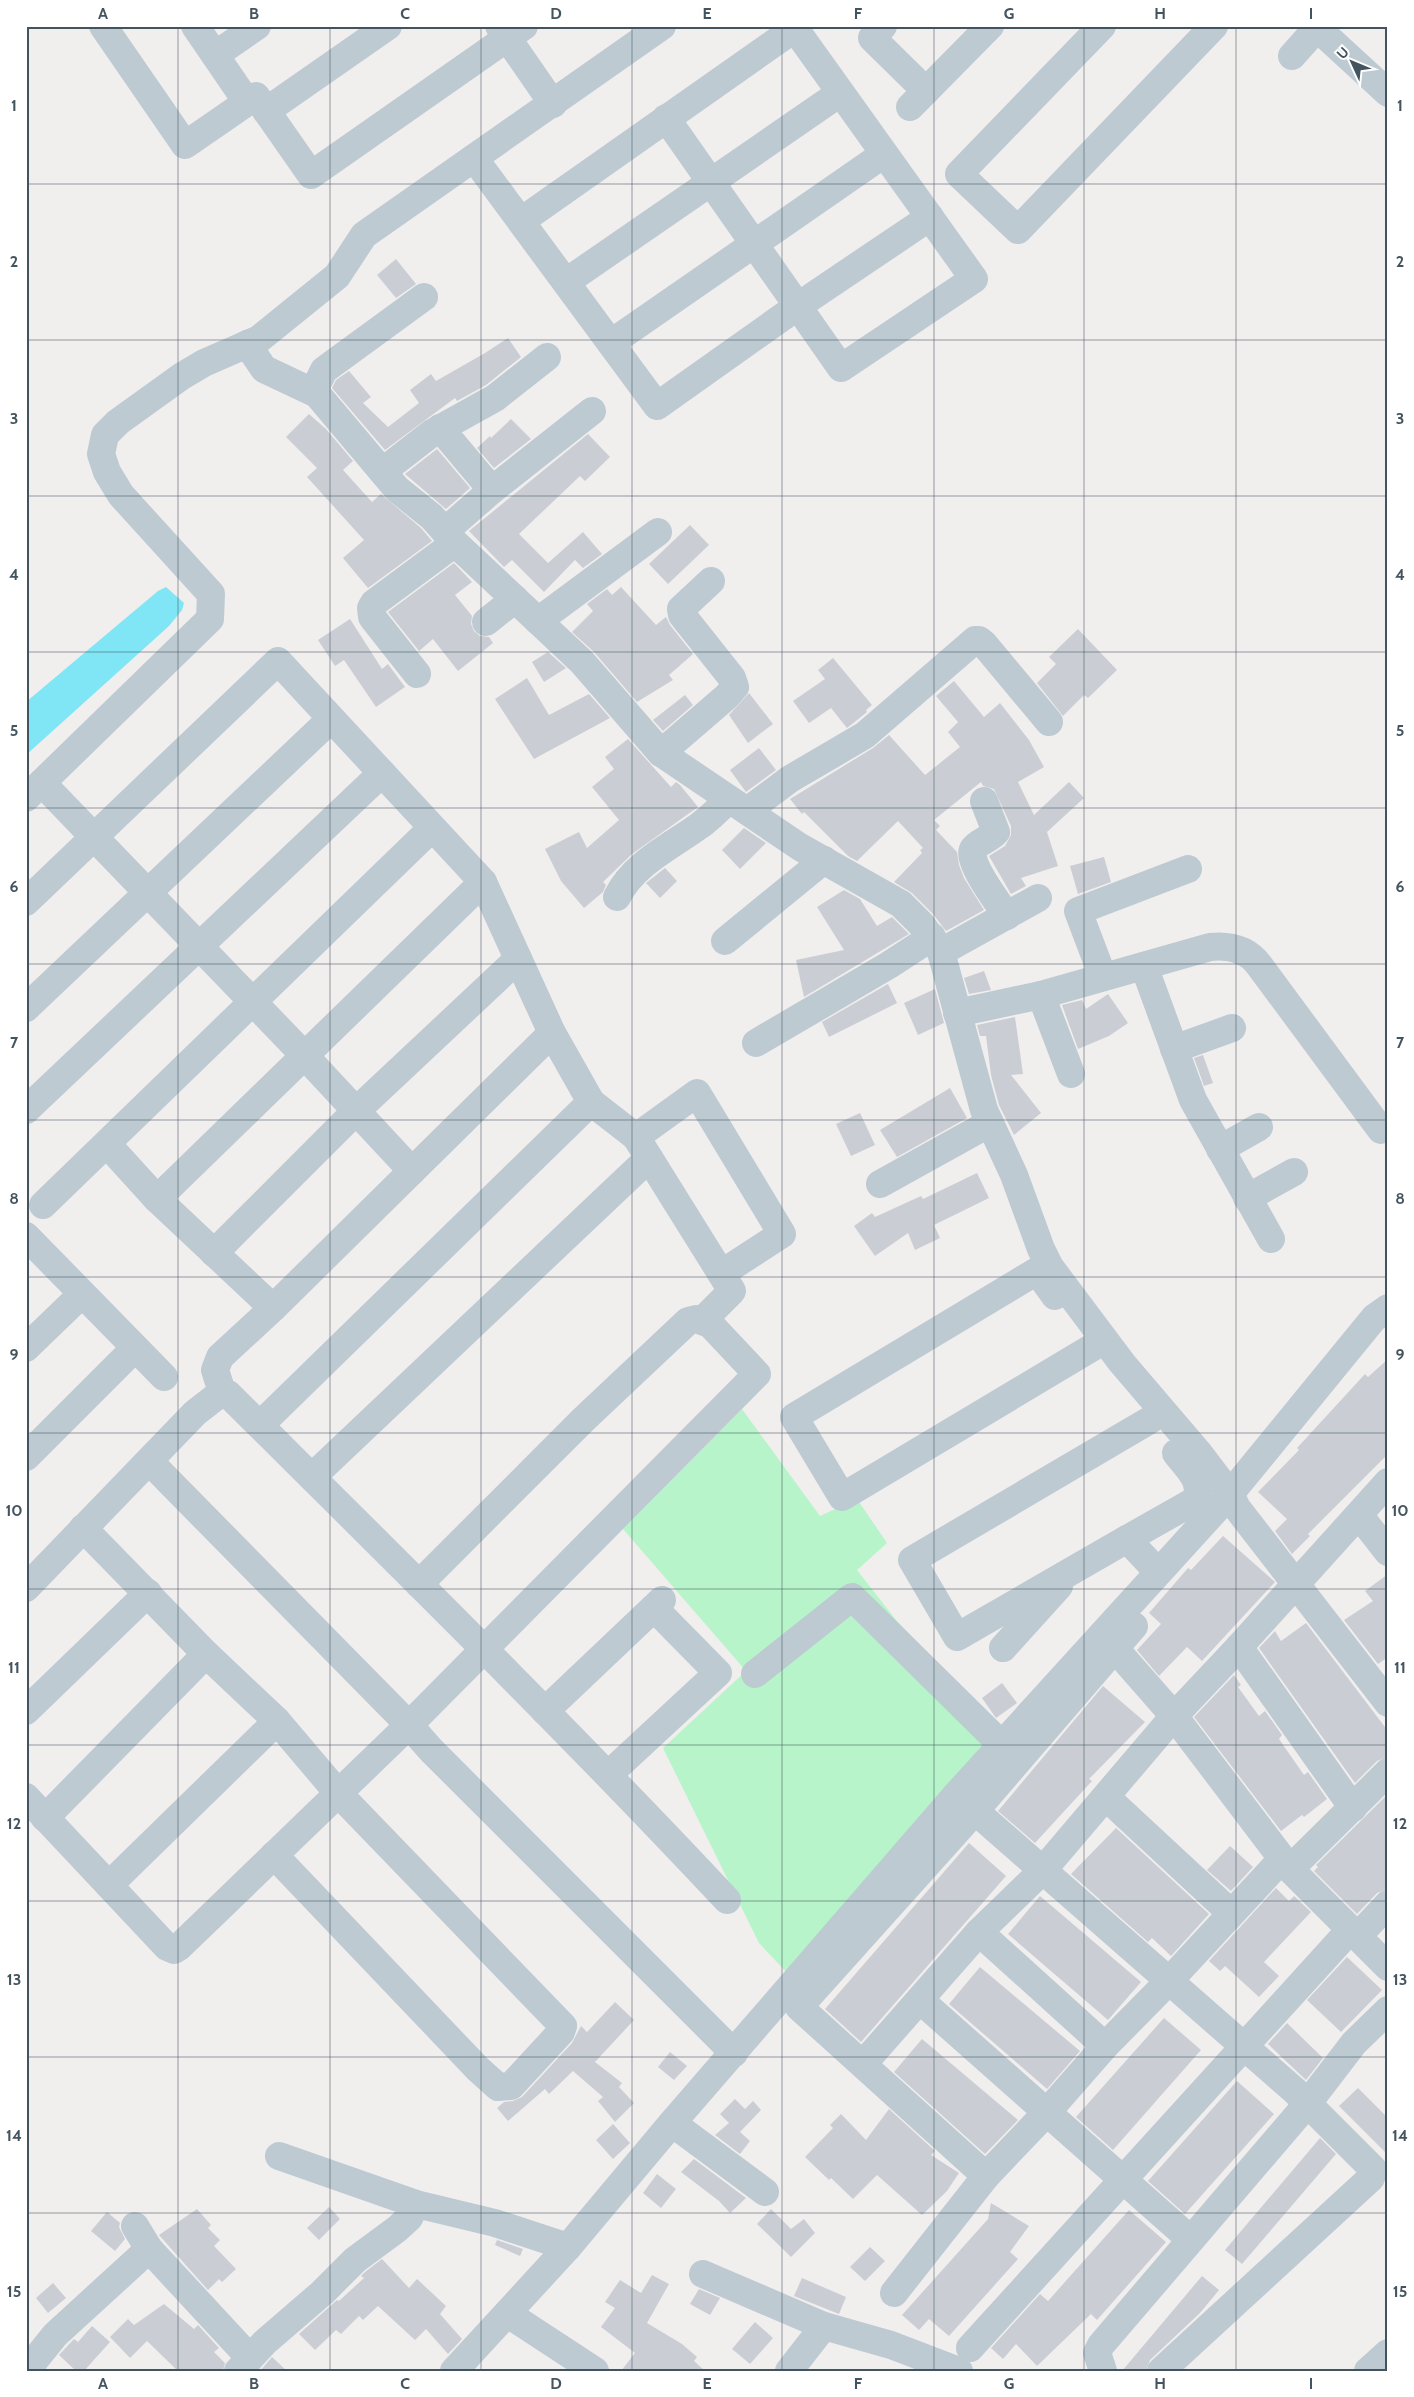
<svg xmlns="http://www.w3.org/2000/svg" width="1414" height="2397" font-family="Cabin,sans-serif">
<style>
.green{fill:#b7f4ca}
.water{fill:#80e6f6}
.building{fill:#caced4}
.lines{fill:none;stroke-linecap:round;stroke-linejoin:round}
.minor{stroke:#bdcad2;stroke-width:28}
.grid{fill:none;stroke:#44545e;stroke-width:1;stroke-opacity:0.55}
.neatline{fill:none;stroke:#44545e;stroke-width:2}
.grid-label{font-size:16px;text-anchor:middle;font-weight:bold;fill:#44545e}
</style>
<rect width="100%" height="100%" fill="#f1eeee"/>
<!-- green -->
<path class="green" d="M742,1409l78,107 37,-17 30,44 -30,27 39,50 106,111 -213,244 -30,-32 -96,-195 83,-77 -123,-142z"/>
<!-- water -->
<path class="water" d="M166,587l18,16 -2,7 -13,16 -143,129v-53l132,-111z"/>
<!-- building -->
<g class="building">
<path d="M396,259l20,25 -20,14 -19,-23z"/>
<path d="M508,338l13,19 -35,28 -29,16 -2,-3 -70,52 -53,-62 4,-8 13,-9 22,26 -8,6 25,24 31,-24 -9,-13 21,-16 5,7 49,-28z"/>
<path d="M309,414l17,15 27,32 -10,9 29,32 9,-8 40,34 11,13 -64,47 -25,-30 21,-18 -57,-63 10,-9 -31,-31z"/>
<path d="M511,419l20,20 -37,29 -17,-20 13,-12 1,2z"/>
<path d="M588,434l22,23 -25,24 -5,-5 -61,58 29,29 35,-31 19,22 -19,14 -8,-8 -31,32 -32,-32 -8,7 -35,-36z"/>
<path d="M437,449l33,39 -24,21 -41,-35z"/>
<path d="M690,525l19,20 -41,39 -19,-20z"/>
<path d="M454,563l18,19 -17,13 17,21 -1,8 3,7 6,5 9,1 4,6 -35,28 -25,-32 -14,12 -31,-39z"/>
<path d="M621,587l35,38 10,-8 4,8 23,29 -24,21 4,5 -36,22 -43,-50 -22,-20 21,-21 -6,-7 20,-15 5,6z"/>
<path d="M350,619l32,50 6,-5 17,23 -29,20 -32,-47 -9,6 -17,-26z"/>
<path d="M1078,629l39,41 -29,28 -4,-3 -21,21 -26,-33 19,-19 -7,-7z"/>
<path d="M548,652l18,16 -22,14 -12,-20z"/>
<path d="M833,658l39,47 -6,5 1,2 -20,16 -16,-20 -22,15 -16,-22 32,-22 -7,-9z"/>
<path d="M527,678l22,37 40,-21 21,24 -76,41 -39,-60z"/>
<path d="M954,681l30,36 16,-14 29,37 15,27 -26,15 16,33 35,-33 15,16 -37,34 11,34 -37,12 5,8 -15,8 -22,-38 16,-10 6,-11v-9l-17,-37 -11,-3 -2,-4 -47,38 6,6 -4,4 21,22 2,13 5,13 20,32 -38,21 -13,-17 -21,-21 -18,-11 28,-29 -2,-3 3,-2 -25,-27 -41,40 -9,-5 -44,-44 -2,2 -12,-15 83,-51 16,-13 36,40 35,-28 -12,-15 10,-10 -22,-26z"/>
<path d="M749,693l24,31 -25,19 -19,-28z"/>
<path d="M685,695l8,10 -30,26 -10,-11z"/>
<path d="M628,739l43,48 5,-5 4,3 18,22 -66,47 -29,28 3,3 -3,7 -19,16 -23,-27 -16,-32 34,-17 8,16 32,-28 -27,-33 22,-18 -9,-12z"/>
<path d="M759,748l17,22 -30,22 -16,-22z"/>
<path d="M744,828l22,15 -26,26 -18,-19z"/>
<path d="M1104,857l7,25 -33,12 -8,-28z"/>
<path d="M665,868l12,13 -17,17 -14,-15z"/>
<path d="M844,890l16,9 17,27 15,-9 17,17 -105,63 -8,-37 48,-10 -27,-43z"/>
<path d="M984,971l7,19 -22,4 -5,-16z"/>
<path d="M888,984l9,19 -68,34 -7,-15z"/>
<path d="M935,989l9,34 -26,12 -14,-32z"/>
<path d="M1108,994l20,29 -19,13 -31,13 -16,-44 20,-5 4,9z"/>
<path d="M1015,1017l8,57 -12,1 30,38 -27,22 -15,-30 -8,-30 -5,-39h-6l-3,-11z"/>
<path d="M1203,1055l10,28 -9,3 -10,-28z"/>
<path d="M950,1088l17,30 -70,39 -17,-27z"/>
<path d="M860,1113l15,32 -24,11 -15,-32z"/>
<path d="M977,1173l12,25 -55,27 6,13 -25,12 -7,-17 -33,23 -21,-30 18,-13 3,4 46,-21 2,3z"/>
<path d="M1388,1359v95l-80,80 2,2 -18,18 -17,-23 12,-12 -29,-27 41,-42 -2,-2 68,-74 3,3z"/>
<path d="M1223,1536l52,46 -73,79 -15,-14 -28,29 -22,-26 24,-26 -12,-11 39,-45 3,2z"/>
<path d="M1388,1574v83l-10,7 -34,-44 29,-19 -8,-10z"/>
<path d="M1306,1623l82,108v26l-11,4 -22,22 -96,-135 16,-17 6,10z"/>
<path d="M1234,1675l7,10 -3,2 21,29 6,-5 17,24 -3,4 25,36 4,-3 19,27 -23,18 -2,-2 -21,16 -87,-114z"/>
<path d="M1002,1683l15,20 -21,15 -14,-20z"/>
<path d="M1103,1686l42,36 -56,57 3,2 -57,62 -37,-32z"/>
<path d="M1388,1794v95l-11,4 -20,21 -43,-43 4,-4 -2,-2z"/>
<path d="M1116,1828l93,86 -38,42 -19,-18 -4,4 -77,-68z"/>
<path d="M969,1843l37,33 -145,166 -36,-33z"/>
<path d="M1230,1846l23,21 -22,24 -24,-21z"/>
<path d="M1276,1888l13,13 5,-5 17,16 -47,50 15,14 -20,21 -34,-31 -5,5 -11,-10z"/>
<path d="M1040,1896l101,86 -33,38 -100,-86z"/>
<path d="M1347,1957l35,33 -41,42 -34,-32z"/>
<path d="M980,1967l100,84 -33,38 -98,-85z"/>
<path d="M615,2002l19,18 -39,42 27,21 -3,4 15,16 -19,19 -17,-21 5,-4 -30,-26 -24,23 -4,-5 -37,32 -11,-13 7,-6 9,-1 9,-4 50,-54 9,-17 6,6z"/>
<path d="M1164,2018l37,32 -88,100 -37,-33z"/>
<path d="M1287,2023l36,35 -17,22 -38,-36z"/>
<path d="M922,2039l96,81 -33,34 -91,-82z"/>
<path d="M670,2052l17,14 -13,14 -16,-13z"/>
<path d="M1237,2081l37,33 -89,100 -37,-33z"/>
<path d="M1358,2088l30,30v37l-49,-49z"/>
<path d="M735,2099l10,10 8,-8 8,9 -21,22 10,9 -10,13 -25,-19 14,-12 -9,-9z"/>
<path d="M889,2109l46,42 -4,4 28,18 -12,18 -25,24 -45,-40 -24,24 -22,-21 -2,2 -24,-23 28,-29 -3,-3 11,-11 25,26z"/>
<path d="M613,2124l17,19 -17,16 -17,-19z"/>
<path d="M1320,2138l16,16 -94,110 -17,-14z"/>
<path d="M694,2159l52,39 -16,15 -11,-12 -38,-29z"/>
<path d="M657,2174l19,15 -15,19 -18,-15z"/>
<path d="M991,2203l38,23 -19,26 8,7 -69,77 -20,-17 -10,11 -17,-15 86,-96z"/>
<path d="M329,2207l11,12 -21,21 -12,-12z"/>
<path d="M197,2209l14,16 -3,3 12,12 -6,6 22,23 -14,13 -3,-3 -11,11 -49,-55z"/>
<path d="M771,2209l20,20 13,-10 11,14 -24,24 -34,-33z"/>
<path d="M1129,2210l37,32 -69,78 -6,-6 -54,52 -21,-22 -13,15 -12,-11 49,-54 8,7z"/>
<path d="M107,2212l13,11 -1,4 6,12 -10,12 -24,-20z"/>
<path d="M497,2240l26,9 -3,7 -25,-11z"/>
<path d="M870,2247l15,14 -20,20 -15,-14z"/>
<path d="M382,2259l27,29 8,-9 29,27 -6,8 22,25 -14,15 -22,-25 -11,11 -37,-34 -15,14 -4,-4 -18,18 -5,-4 -21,20 -16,-16 38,-34 2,1 25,-23 -3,-2 4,-4z"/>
<path d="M652,2275l17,9 -22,39 35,21 15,13 -3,4 11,10h-84l14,-18 -34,-26 14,-19 -10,-6 15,-22 21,13z"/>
<path d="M1202,2276l17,14 -19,23 -50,47 -4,11h-24z"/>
<path d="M802,2278l44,19 -7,17 -45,-18z"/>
<path d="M53,2283l13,15 -18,15 -12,-15z"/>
<path d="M699,2289l21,9 -10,17 -20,-11z"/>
<path d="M164,2304l30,25 4,-4 21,23 -5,4 11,11 -2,8h-45l-31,-30 -17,17 -20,-21 18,-18 6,6z"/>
<path d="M755,2322l18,16 -23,26 -18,-15z"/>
<path d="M92,2326l18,16 -26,29h-8l-17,-16 15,-16 4,3z"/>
<path d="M272,2357l15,14h-27z"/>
</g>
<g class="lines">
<!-- minor -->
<g class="minor">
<path d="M103,26l82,119 71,-49 55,79 213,-149"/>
<path d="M195,26l52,76"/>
<path d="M499,26l54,78"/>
<path d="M883,26l-11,12 54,53"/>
<path d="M1102,26l-143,148 59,56 196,-204"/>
<path d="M1315,26l73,67"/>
<path d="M215,55l42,-29"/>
<path d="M1292,56l25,-28"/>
<path d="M910,107l80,-81"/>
<path d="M266,111l122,-85"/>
<path d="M666,118l175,250 133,-89 -181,-253"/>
<path d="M474,158l183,248 141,-100 132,-89"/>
<path d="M521,221l273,-192"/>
<path d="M566,282l274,-189"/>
<path d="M424,297l-100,73 -8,16 1,8 80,95 35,28 23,26 127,119 79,91 139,94 101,57 21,21 19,27 43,158 30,65 27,74 9,18 72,96 76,89 32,42 7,14 151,195"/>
<path d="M611,343l273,-189"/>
<path d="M247,344l17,25 53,25"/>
<path d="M440,428l52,62"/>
<path d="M383,471l49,-38 63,-35 52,-41"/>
<path d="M445,531l47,-41 100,-79"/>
<path d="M538,621l120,-89"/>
<path d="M486,622l29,-23"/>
<path d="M417,674l-45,-57 -1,-9 3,-5 81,-60"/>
<path d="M661,753l65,-56 9,-10 -3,-9 -50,-63 -1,-6 30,-28"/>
<path d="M42,783l262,272 108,116"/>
<path d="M26,798l184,-179 1,-25 -90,-99 -14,-23 -6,-18 4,-19 13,-13 64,-46 22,-13 55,-24 78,-63 27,-41 298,-209"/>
<path d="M984,801l12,31c-6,7 -16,9 -22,16 -10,11 26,57 33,68"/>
<path d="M747,811l43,-32 75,-44 110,-95h4l5,4 65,78"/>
<path d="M617,897c16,-33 53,-50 82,-71 10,-7 20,-17 29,-26"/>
<path d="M26,902l252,-241 205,221 69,151 39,69 45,35 96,154 -29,29"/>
<path d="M725,941l99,-81"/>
<path d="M941,952l97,-54"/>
<path d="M1144,966l49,134 78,139"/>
<path d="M1103,977l-25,-66 110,-42"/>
<path d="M1041,995l169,-48c20,-2 37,2 49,18l122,165"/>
<path d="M26,1008l305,-289"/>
<path d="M957,1013l84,-18 30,79"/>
<path d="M756,1043l133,-78 43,-28"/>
<path d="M1174,1049l58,-21"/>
<path d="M26,1110l356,-337"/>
<path d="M636,1137l61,-44 85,141 -60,39"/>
<path d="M107,1144l50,55 116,109"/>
<path d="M1220,1149l39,-22"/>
<path d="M880,1184l110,-61"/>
<path d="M1247,1198l47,-26"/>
<path d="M157,1199l326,-317"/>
<path d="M43,1205l389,-377"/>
<path d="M26,1236l138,141"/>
<path d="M214,1253l142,-142 162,-152"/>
<path d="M1055,1296l-18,-25 -243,146 48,80 251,-150"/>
<path d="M26,1348l56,-54"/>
<path d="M222,1392l6,2c168,167 337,333 499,506"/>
<path d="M222,1392l-7,-22 5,-13 53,-49 279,-275"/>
<path d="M260,1425l331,-323"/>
<path d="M26,1457l109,-109"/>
<path d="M150,1462l259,263 348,-351 -47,-50 -14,-5 -8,2 -104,98 -165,165"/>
<path d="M312,1477l337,-319"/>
<path d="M1359,1515l29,37"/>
<path d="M83,1528l123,126 71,67 61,72 225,233 -2,6 -50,54 -13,1 -20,-18 -204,-214"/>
<path d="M1127,1539l-170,98 -45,-77 238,-140"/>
<path d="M1157,1571l-30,-32 69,-39c7,-20 -8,-31 -20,-47"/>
<path d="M26,1588l169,-175 27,-21"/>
<path d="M1103,1635l71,81 116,153 98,98"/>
<path d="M1239,1647l114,161"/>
<path d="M1003,1648l56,-62"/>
<path d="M755,1674l97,-77 150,148"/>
<path d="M26,1711l122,-118"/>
<path d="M545,1711l117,-111"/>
<path d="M609,1774l109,-101 -64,-65"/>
<path d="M26,1797l141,150 7,3 5,-3 230,-222 22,25 303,303"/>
<path d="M1106,1797l125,116"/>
<path d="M975,1811l320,280 78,78 -2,9 -210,193"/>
<path d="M45,1818l161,-164"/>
<path d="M1290,1869l98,-97"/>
<path d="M109,1885l168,-164"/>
<path d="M979,1932l126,114"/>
<path d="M1357,1937l31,-33"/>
<path d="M920,2000l270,239"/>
<path d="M863,2064l116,-132 64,-62 131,-154 65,-69 149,-165"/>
<path d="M672,2123l93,69"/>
<path d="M279,2156l137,48 79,19 73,24"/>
<path d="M986,2176l-187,-169 176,-196 159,-185"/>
<path d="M135,2226l14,23 101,109"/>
<path d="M703,2274l121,52"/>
<path d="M894,2293l92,-117 62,-65 57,-65 64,-65 113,-122"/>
<path d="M508,2314l87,57"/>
<path d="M970,2348l380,-418"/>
<path d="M26,2371l29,-36 94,-86"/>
<path d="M238,2371l27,-29 57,-49 33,-33 42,-31 12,-11 7,-14"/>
<path d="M454,2371l114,-124 104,-124 285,-329 273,-300 144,-176 14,-10"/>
<path d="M789,2371l35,-45 67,19 68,26"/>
<path d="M1103,2371l-6,-18 4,-8 207,-242 46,-60 34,-33"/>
<path d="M1368,2371l20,-18"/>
</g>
</g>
<!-- grid -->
<path class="grid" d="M178,26v2345M330,26v2345M481,26v2345M632,26v2345M782,26v2345M934,26v2345M1084,26v2345M1236,26v2345M26,184h1362M26,340h1362M26,496h1362M26,652h1362M26,808h1362M26,964h1362M26,1120h1362M26,1277h1362M26,1433h1362M26,1589h1362M26,1745h1362M26,1901h1362M26,2057h1362M26,2213h1362"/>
<!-- border -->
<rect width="1414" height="2397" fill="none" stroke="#ffffff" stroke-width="55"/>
<!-- north arrow -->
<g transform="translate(1352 62) rotate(314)" stroke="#ffffff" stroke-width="4" paint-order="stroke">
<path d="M0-4L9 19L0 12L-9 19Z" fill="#44545e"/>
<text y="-8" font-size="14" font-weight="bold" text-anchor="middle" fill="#44545e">U</text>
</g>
<rect x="28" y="28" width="1358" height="2342" class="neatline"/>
<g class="grid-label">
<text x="103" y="19">A</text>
<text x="254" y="19">B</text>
<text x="405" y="19">C</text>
<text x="556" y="19">D</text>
<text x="707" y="19">E</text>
<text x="858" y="19">F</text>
<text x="1009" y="19">G</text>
<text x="1160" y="19">H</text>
<text x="1311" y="19">I</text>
<text x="14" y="111">1</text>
<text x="1400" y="111">1</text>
<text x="14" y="267">2</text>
<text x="1400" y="267">2</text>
<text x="14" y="424">3</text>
<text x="1400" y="424">3</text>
<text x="14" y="580">4</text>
<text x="1400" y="580">4</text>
<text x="14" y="736">5</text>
<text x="1400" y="736">5</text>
<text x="14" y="892">6</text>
<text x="1400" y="892">6</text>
<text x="14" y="1048">7</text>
<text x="1400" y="1048">7</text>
<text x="14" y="1204">8</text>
<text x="1400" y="1204">8</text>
<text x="14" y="1360">9</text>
<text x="1400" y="1360">9</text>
<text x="14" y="1516">10</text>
<text x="1400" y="1516">10</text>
<text x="14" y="1673">11</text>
<text x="1400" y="1673">11</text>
<text x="14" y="1829">12</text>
<text x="1400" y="1829">12</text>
<text x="14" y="1985">13</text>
<text x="1400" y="1985">13</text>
<text x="14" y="2141">14</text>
<text x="1400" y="2141">14</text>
<text x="14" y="2297">15</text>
<text x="1400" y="2297">15</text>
<text x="103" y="2389">A</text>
<text x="254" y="2389">B</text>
<text x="405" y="2389">C</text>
<text x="556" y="2389">D</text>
<text x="707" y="2389">E</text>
<text x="858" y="2389">F</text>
<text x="1009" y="2389">G</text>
<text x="1160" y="2389">H</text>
<text x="1311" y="2389">I</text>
</g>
</svg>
